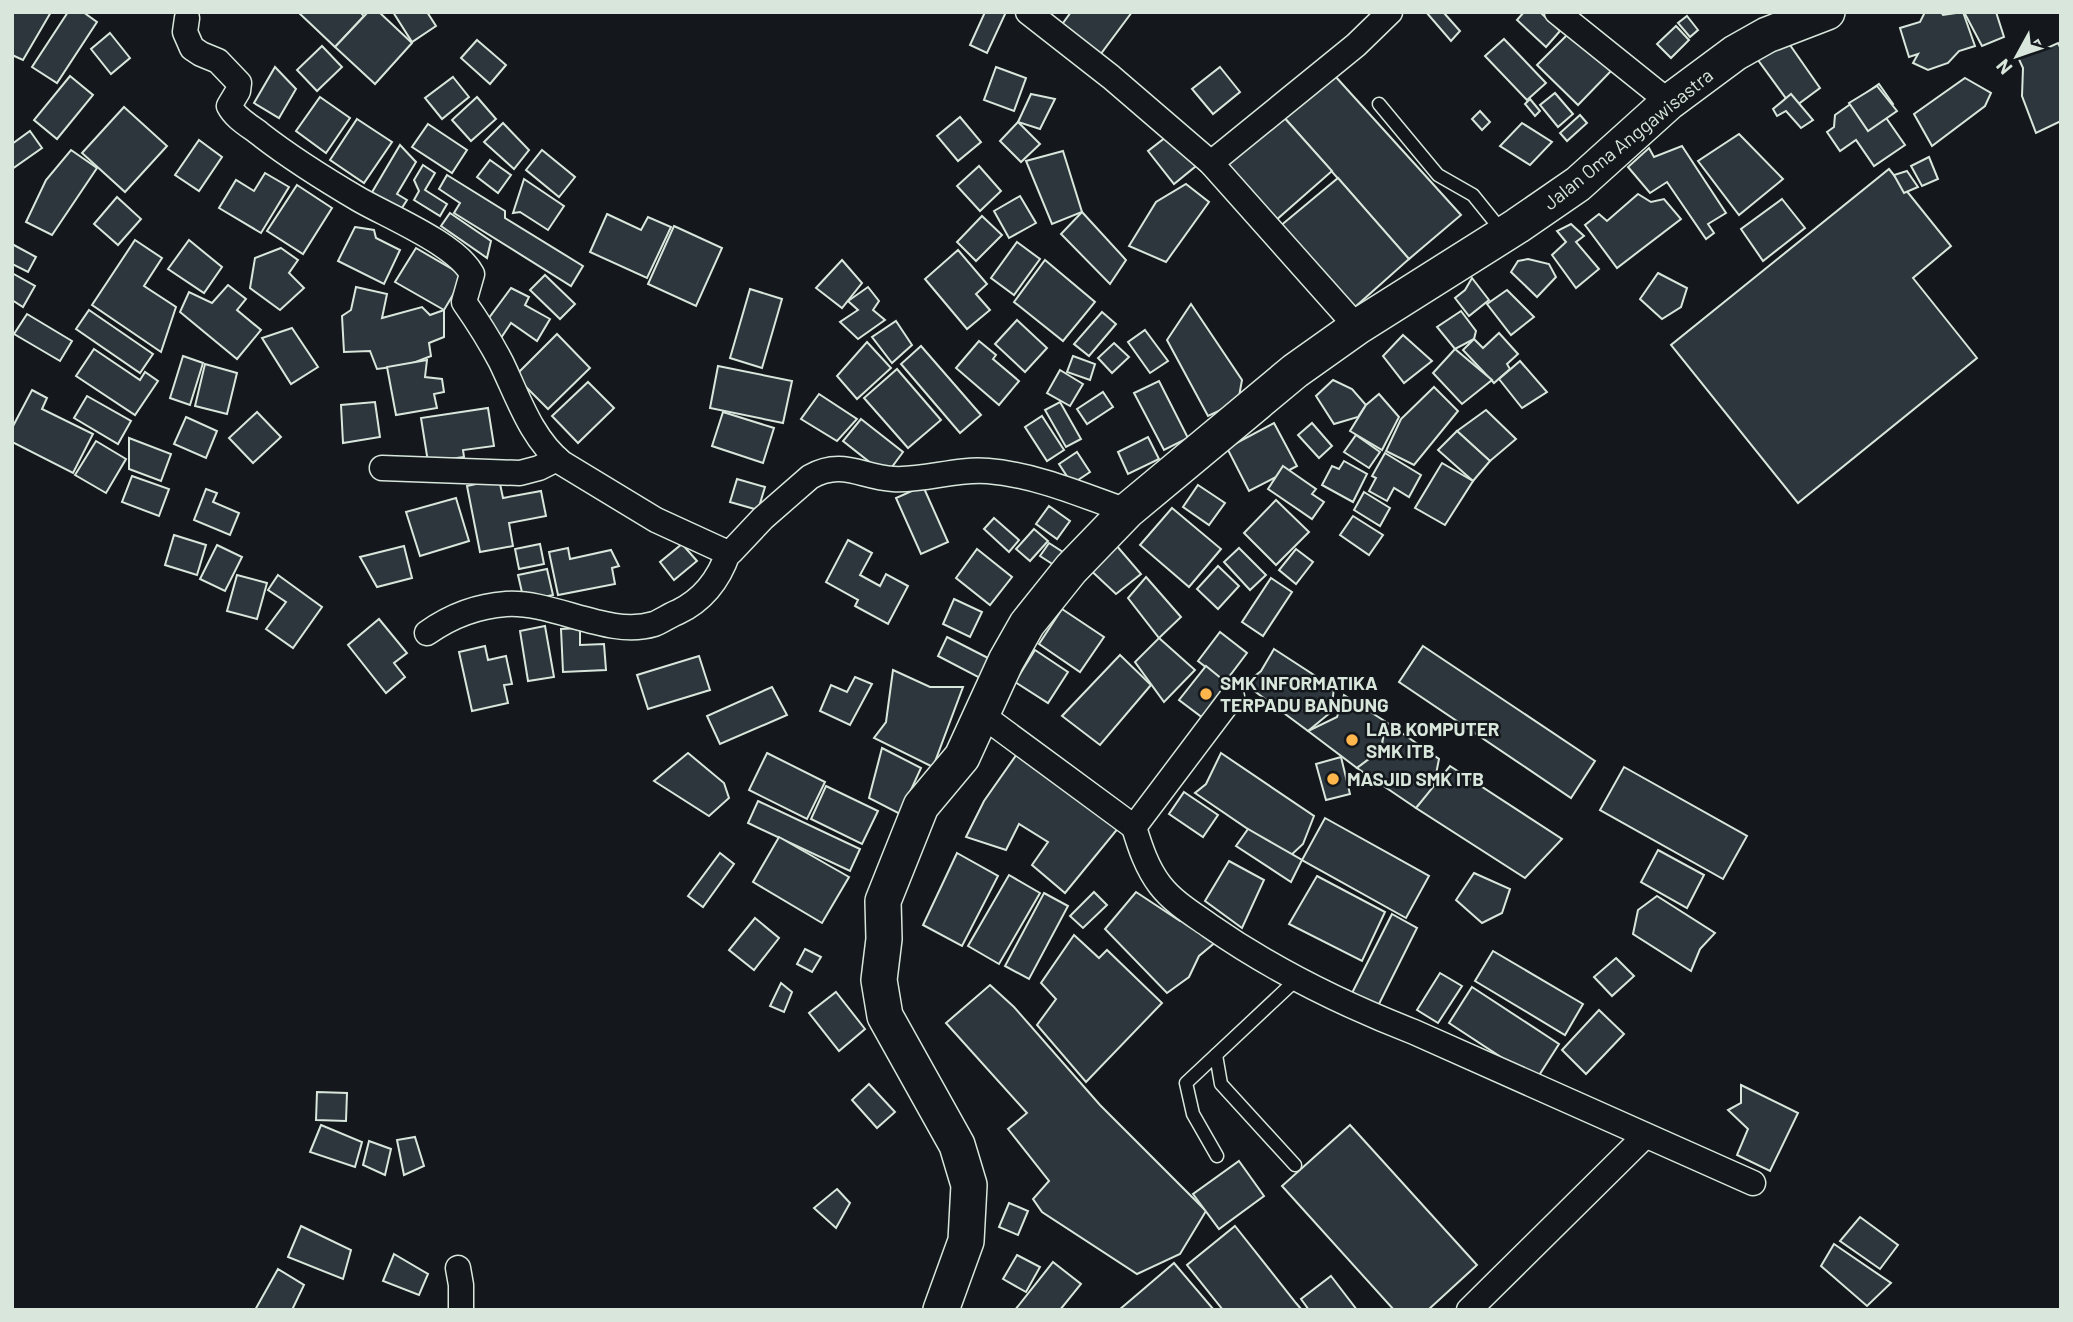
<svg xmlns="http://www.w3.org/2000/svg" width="2073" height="1322" font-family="Barlow,sans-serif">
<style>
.building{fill:#2c363c;stroke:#d8e6dc;stroke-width:2}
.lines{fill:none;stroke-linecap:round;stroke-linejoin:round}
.service-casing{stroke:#d8e6dc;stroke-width:15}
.minor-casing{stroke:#d8e6dc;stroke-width:27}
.secondary-casing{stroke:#d8e6dc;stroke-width:38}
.service{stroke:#14181c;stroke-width:12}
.minor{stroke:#14181c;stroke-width:24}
.secondary{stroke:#14181c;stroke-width:35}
.poi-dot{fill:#ffb74d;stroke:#14181c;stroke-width:2.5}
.labels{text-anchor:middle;stroke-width:5;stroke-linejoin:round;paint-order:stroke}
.street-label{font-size:19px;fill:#d8e6dc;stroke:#14181c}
.poi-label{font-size:19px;font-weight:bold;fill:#d8e6dc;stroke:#14181c;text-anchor:start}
</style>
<rect width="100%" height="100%" fill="#14181c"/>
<!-- building -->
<g class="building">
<path d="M12,12h39l-28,48 -11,-5z"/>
<path d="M68,12h15l14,10 -40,61 -25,-16z"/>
<path d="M298,12h62l4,4 -29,31z"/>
<path d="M368,12h11l33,31 -37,41 -40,-37z"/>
<path d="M393,12h34l9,14 -24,16z"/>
<path d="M985,12h21l-19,41 -17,-8z"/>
<path d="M1071,12h61l-35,47 -39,-29z"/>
<path d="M1426,12h20l-2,1 16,18 -9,10z"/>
<path d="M1524,12h16l20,19 -14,16 -29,-27z"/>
<path d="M1925,12h16l2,3 20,-3 12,34 -16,5 -11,12 -20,7 -15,-7 5,-9 -9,3 -9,-29 20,-6z"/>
<path d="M1964,12h32l8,25 -22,9z"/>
<path d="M1687,16l11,14 -8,7 -12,-14z"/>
<path d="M1676,26l13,14 -18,18 -14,-14z"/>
<path d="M1571,31l40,40 -33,34 -41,-40z"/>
<path d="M110,33l20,25 -19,16 -20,-25z"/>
<path d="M1783,35l37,53 -27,20 -38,-52z"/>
<path d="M1504,39l42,44 -19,17 -42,-44z"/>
<path d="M477,40l29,25 -16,19 -29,-26z"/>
<path d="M2038,40l5,10 15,-7 3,6v72l-25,12 -14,-37 1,-28 -6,-13z"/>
<path d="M322,46l20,21 -25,24 -20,-21z"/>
<path d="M275,67l21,22 -17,29 -25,-15z"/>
<path d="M996,67l30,11 -12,33 -30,-11z"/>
<path d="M1220,67l20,25 -27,22 -21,-25z"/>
<path d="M70,76l23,19 -36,44 -23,-19z"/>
<path d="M1335,76l126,139 -52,44 -128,-145z"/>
<path d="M453,77l16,20 -27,22 -17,-21z"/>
<path d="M1965,78l26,15 -6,13 -53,40 -18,-32z"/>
<path d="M1879,84l14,20 -11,8 23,33 -31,21 -18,-26 -16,11 -13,-19 7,-5 1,-12z"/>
<path d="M1877,86l20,25 -29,20 -19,-28z"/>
<path d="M1555,93l18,21 -15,13 -18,-22z"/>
<path d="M1031,94l24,5 -15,30 -22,-7z"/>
<path d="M1791,94l22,26 -12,8 -15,-17 -9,5 -4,-7z"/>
<path d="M320,97l30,21 -24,35 -30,-22z"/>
<path d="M477,97l19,22 -25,22 -19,-21z"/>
<path d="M1530,99l10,12 -5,5 -10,-12z"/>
<path d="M124,107l43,39 -42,46 -43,-39z"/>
<path d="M1480,111l10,11 -8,8 -10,-11z"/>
<path d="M1281,114l51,57 -57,50 -51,-55z"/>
<path d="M1580,115l7,8 -20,18 -7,-8z"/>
<path d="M960,117l21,25 -23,19 -21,-25z"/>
<path d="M357,119l35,23 -28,41 -34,-23z"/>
<path d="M1018,122l22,22 -19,18 -21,-21z"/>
<path d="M503,123l26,27 -15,19 -30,-27z"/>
<path d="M1522,123l30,19 -22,23 -30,-19z"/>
<path d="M428,124l39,26 -15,23 -40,-26z"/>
<path d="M30,131l12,17 -30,21v-25z"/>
<path d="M1170,134l26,32 -22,18 -26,-33z"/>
<path d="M1739,134l44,45 -44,36 -41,-54z"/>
<path d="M199,140l23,17 -23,34 -24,-16z"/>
<path d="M400,145l16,17 -19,32 10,6 -7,11 -29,-17z"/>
<path d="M1682,146l44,67 -18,11 6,9 -8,6 -39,-57 -17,11 -22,-26 21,-19 5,9z"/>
<path d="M71,150l26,18 -45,67 -26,-13 20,-42z"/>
<path d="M542,150l33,27 -16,20 -33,-27z"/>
<path d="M1063,151l19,61 -30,12 -26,-63z"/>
<path d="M1929,157l9,22 -16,7 -11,-20z"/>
<path d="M490,160l21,15 -13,18 -21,-16z"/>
<path d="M423,165l12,8 -10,17 22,14 -7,12 -26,-16 5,-9 -5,-11z"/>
<path d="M979,166l22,25 -21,20 -23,-25z"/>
<path d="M1889,169l62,77 -38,32 64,80 -179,145 -127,-158z"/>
<path d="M1907,171l11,16 -14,6 -10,-18z"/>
<path d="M265,173l24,14 -28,46 -42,-25 17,-28 18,11z"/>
<path d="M447,175l58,36v7l78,48 -12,20 -117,-73 6,-10 -21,-14z"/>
<path d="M1338,178l71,81 -54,48 -76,-80z"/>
<path d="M524,179l40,27 -16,24 -28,-18 -7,1z"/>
<path d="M1186,184l23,18 -43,60 -37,-16 27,-44z"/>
<path d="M297,185l35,23 -29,46 -36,-23z"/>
<path d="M1638,194l13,8 13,-3 17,20 -64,49 -32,-43 14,-11 8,7z"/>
<path d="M1020,196l16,27 -27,15 -15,-27z"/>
<path d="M117,197l24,22 -23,26 -24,-21z"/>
<path d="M1782,199l23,29 -42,33 -22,-32z"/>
<path d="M1082,212l44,48 -16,24 -49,-50z"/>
<path d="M450,213l41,28 -4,17 -46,-32z"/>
<path d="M607,214l34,16 7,-13 23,10 -24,51 -57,-26z"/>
<path d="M982,216l20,19 -26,26 -19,-19z"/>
<path d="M1571,224l13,12 -8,6 23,27 -23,19 -24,-33 14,-13 -9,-11z"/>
<path d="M674,226l48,22 -26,58 -48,-22z"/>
<path d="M355,227l19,3 2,8 24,12 -16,34 -46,-23z"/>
<path d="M135,240l27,18 -18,28 32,21 -15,45 -69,-47z"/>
<path d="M189,240l33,27 -18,26 -36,-24z"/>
<path d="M1017,242l23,17 -26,36 -23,-17z"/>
<path d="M12,244l24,13 -8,15 -16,-8z"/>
<path d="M281,248l17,12 -9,13 15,15 -24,22 -30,-22 5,-30z"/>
<path d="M416,248l48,28 -20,34 -49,-28z"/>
<path d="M958,250l29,34 -11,10 14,16 -23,19 -42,-50z"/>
<path d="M1528,259l21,5 7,13 -19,20 -26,-25 7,-11z"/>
<path d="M842,260l20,23 -20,25 -26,-20z"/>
<path d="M1045,260l50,42 -32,39 -49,-39z"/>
<path d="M12,273l23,13 -12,21 -11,-7z"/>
<path d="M1658,273l29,15 -6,19 -19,12 -22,-20z"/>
<path d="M545,275l30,29 -15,15 -30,-29z"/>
<path d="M1472,278l17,22 -20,16 -14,-18 10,-8z"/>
<path d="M228,285l18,14 -9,11 24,20 -24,29 -57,-47 9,-20 23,11z"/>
<path d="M356,287l31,7 -5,24 40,-11 8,8 14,-5v27l-15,6 2,13 -23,9 -31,4 -7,-18 -26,1 -2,-36 9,-6z"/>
<path d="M868,287l11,14 -6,9 12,10 -27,19 -18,-17 18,-12 -10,-9z"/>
<path d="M511,288l18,9 -4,8 25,14 -13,22 -26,-18 -10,15 -15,-16z"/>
<path d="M750,289l32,10 -20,69 -32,-10z"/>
<path d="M1507,290l27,27 -23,18 -24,-31z"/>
<path d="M1191,304l51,76 -4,22 -30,14 -41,-76z"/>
<path d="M89,310l64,44 -13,19 -64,-44z"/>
<path d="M1461,311l15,20 -2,8 -19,10 -18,-22z"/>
<path d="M1102,312l14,12 -27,32 -15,-12z"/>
<path d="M27,314l45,27 -12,20 -46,-27z"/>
<path d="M1017,320l30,28 -22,24 -30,-28z"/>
<path d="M896,321l16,24 -20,18 -20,-26z"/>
<path d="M292,328l26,39 -27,17 -29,-46z"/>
<path d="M1145,330l23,31 -18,12 -22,-31z"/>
<path d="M1499,333l19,21 -11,10 3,5 -16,14 -31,-33 11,-11 9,9z"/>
<path d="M557,334l33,34 -42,41 -33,-33z"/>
<path d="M1403,335l29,26 -28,22 -21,-27z"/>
<path d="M979,341l17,14 -3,4 26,22 -20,24 -43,-37z"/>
<path d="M867,342l24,26 -34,31 -20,-23z"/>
<path d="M1114,343l15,14 -17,16 -14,-15z"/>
<path d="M921,346l60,69 -21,18 -59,-69z"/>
<path d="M94,349l46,31 5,-8 13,9 -23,34 -59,-39z"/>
<path d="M1455,349l37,31 -30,24 -29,-31z"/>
<path d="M183,356l20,7 -13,42 -20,-7z"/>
<path d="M1073,356l22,8 -5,16 -23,-8z"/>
<path d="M427,360l-2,17 17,2 2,13 -10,2 3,14 -41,7 -9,-48z"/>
<path d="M1520,361l27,31 -25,16 -23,-29z"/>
<path d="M205,364l32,9 -10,41 -32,-8z"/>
<path d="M718,366l74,15 -9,42 -73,-15z"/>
<path d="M897,369l44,51 -33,28 -44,-50z"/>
<path d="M1060,370l23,14 -13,22 -23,-13z"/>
<path d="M1333,380l19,9 14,16 -8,12 -24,7 -18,-28z"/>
<path d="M1159,381l29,57 -24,12 -30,-57z"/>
<path d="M588,382l26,26 -36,35 -26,-27z"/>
<path d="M1434,387l24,24 -44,54 -28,-14 15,-32z"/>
<path d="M32,390l15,8 -5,11 51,25 -20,39 -61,-31v-14z"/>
<path d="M1103,392l10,15 -26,17 -10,-15z"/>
<path d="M819,394l38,25 -20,22 -36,-22z"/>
<path d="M1379,394l20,23 -17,33 -32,-19 16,-26z"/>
<path d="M87,396l44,25 -13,23 -44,-26z"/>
<path d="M375,402l5,35 -37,6 -2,-38z"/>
<path d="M1060,402l21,37 -15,8 -21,-37z"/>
<path d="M488,408l6,38 -31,4 1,7 -36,5 -7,-44z"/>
<path d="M1486,410l30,29 -26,22 -33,-30z"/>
<path d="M257,412l24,25 -28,26 -24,-25z"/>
<path d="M723,412l51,16 -11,35 -51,-17z"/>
<path d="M1042,416l22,34 -17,11 -22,-34z"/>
<path d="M186,417l31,14 -11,27 -32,-14z"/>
<path d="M861,419l42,33 -17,23 -43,-34z"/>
<path d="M1274,423l23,43 -48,25 -22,-43z"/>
<path d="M1312,423l20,23 -13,12 -21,-23z"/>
<path d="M1457,431l33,30 -17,20 -35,-31z"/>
<path d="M1356,435l24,17 -11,16 -25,-16z"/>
<path d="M1148,437l11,22 -31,15 -10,-22z"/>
<path d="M129,438l42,16 -10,27 -32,-12z"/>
<path d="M96,441l30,18 -20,34 -31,-18z"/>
<path d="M1077,452l13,20 -18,12 -13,-20z"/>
<path d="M1385,453l36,22 -12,22 -15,-9 -7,13 -18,-10 7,-13 -4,-2z"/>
<path d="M1344,461l23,13 -14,28 -31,-17 10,-19 7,3z"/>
<path d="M1442,463l31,18 -28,44 -30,-17z"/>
<path d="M1283,466l33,23 -4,5 12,8 -12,17 -44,-30z"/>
<path d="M132,476l37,13 -10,27 -37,-14z"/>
<path d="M499,479l4,19 38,-7 5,25 -37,7 4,23 -33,6 -13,-66z"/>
<path d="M737,479l28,8 -7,23 -28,-8z"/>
<path d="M1198,485l27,18 -16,22 -26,-18z"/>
<path d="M923,486l25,56 -27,12 -25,-56z"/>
<path d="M206,489l11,4 -4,9 26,11 -9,22 -36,-15z"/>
<path d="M1364,492l26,16 -10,18 -26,-16z"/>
<path d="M456,498l13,43 -49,15 -14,-44z"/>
<path d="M1276,500l33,32 -33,33 -32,-32z"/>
<path d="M1049,506l21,15 -13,18 -21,-15z"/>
<path d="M1172,508l49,41 -32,38 -49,-42z"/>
<path d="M1353,516l30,19 -14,20 -29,-20z"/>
<path d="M994,518l25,22 -10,12 -25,-23z"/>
<path d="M1034,529l14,12 -18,20 -14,-12z"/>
<path d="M174,535l32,10 -9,30 -32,-10z"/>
<path d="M1110,538l31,36 -25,20 -32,-30z"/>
<path d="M848,540l24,13 -12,22 20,11 6,-12 22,12 -20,38 -33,-18 3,-6 -32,-18z"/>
<path d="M1049,543l17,11 -9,13 -17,-11z"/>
<path d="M540,544l4,20 -25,5 -4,-20z"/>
<path d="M682,544l15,17 -23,19 -14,-18z"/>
<path d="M217,545l25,12 -17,34 -25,-12z"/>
<path d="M404,546l8,32 -35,9 -17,-30z"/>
<path d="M568,548l2,11 41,-9 8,16 -7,2 3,16 -57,11 -9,-43z"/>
<path d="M1239,548l27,27 -16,15 -26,-28z"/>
<path d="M977,549l35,28 -22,28 -34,-27z"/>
<path d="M1296,549l17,13 -17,22 -17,-14z"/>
<path d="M1218,566l21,20 -21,23 -21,-20z"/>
<path d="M547,569l6,26 -29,6 -6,-26z"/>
<path d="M237,575l30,8 -10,36 -30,-8z"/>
<path d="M278,575l44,32 -29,41 -27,-19 20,-27 -18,-12z"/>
<path d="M1146,577l35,40 -22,21 -31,-40z"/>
<path d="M1271,578l21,14 -29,44 -21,-14z"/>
<path d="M954,599l28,13 -12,25 -27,-13z"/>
<path d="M1062,609l42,28 -24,35 -41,-28z"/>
<path d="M379,619l28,34 -13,10 11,14 -19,16 -38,-48z"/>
<path d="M545,626l9,51 -26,4 -8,-50z"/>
<path d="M580,628v17l24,-1 2,26 -43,2 -2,-43z"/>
<path d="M1220,632l27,21 -22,29 -27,-21z"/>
<path d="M947,637l43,22 -10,19 -42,-22z"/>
<path d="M1159,638l36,32 -31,32 -29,-40z"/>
<path d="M485,646l3,14 18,-4 6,28 -8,1 4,18 -36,8 -13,-59z"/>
<path d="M1423,646l172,115 -24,37 -172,-116z"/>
<path d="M1274,649l60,39 -3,24 -23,19 -63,-47 16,-13z"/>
<path d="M1035,650l33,22 -20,31 -33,-21z"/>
<path d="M1120,655l31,30 -51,60 -38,-29z"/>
<path d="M699,656l11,34 -62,19 -11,-34z"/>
<path d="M1206,666l27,22 -26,33 -28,-21z"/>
<path d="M893,670l37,17h33l-30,80 -59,-29 12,-16z"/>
<path d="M855,677l17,7 -22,41 -30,-14 11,-26 16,7z"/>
<path d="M772,687l15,28 -67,29 -13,-28z"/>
<path d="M1344,695l42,27 -5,28 -24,18 -49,-37 29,-14z"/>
<path d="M1386,722l53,37 -6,30 -17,19 -59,-40 24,-18z"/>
<path d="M882,748l39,20 -21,46 -31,-16z"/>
<path d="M1019,751l101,75 -55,67 -33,-28 16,-23 -29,-18 -13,26 -40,-13 18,-36z"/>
<path d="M688,753l36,30 5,15 -20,18 -55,-35z"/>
<path d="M767,753l58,29 -18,37 -58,-29z"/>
<path d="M1221,753l93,63 -11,28 -14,13 -94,-64 11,-9z"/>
<path d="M1341,757l9,37 -24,6 -10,-36z"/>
<path d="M1450,766l112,73 -37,39 -109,-70z"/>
<path d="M1624,767l123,69 -24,43 -123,-69z"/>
<path d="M826,786l52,25 -16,33 -51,-25z"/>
<path d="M1184,792l34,23 -15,22 -34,-23z"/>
<path d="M758,801l102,48 -10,22 -102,-48z"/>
<path d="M1325,818l104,58 -23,42 -104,-58z"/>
<path d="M1248,829l54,31 -11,22 -55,-36z"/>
<path d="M779,837l70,40 -27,46 -69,-41z"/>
<path d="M1658,850l46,25 -17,33 -46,-26z"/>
<path d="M720,853l14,11 -31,43 -15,-11z"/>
<path d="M957,853l41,23 -36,70 -39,-21z"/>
<path d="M1229,861l35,19 -22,48 -37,-27z"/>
<path d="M1474,873l36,16 -8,24 -20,10 -26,-23z"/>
<path d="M1009,875l31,18 -41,71 -31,-18z"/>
<path d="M1317,876l68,36 -23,49 -73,-37z"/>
<path d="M1094,892l13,13 -24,23 -13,-12z"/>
<path d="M1136,892l44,29 6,-6 31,26 -18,15 -10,21 -22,16 -62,-64z"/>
<path d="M1044,893l24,13 -39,73 -24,-13z"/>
<path d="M1657,896l58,37 -15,16 -9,22 -58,-37 5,-24z"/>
<path d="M1392,914l25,14 -41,82 -26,-13z"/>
<path d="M755,918l24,20 -25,32 -25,-20z"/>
<path d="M1074,935l25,23 8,-8 55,53 -76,79 -49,-57 19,-26 -15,-16z"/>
<path d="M805,949l16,8 -9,15 -15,-8z"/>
<path d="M1493,951l90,53 -18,31 -90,-54z"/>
<path d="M1616,958l18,18 -22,20 -18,-19z"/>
<path d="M1440,973l22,13 -24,37 -21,-13z"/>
<path d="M781,983l11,9 -8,20 -14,-6z"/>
<path d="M990,985l24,22 86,98 106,106 -26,43 -43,20 -95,-62 -9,-13 16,-18 -41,-52 19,-16 -81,-90z"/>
<path d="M1472,987l87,57 -23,36 -87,-57z"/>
<path d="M836,992l29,37 -26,22 -30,-38z"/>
<path d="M1599,1010l25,24 -38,40 -24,-24z"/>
<path d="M869,1084l26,28 -18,16 -25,-28z"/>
<path d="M1741,1085l57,28 -28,58 -33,-16 11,-26 -20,-19 13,-7z"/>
<path d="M317,1092l30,1 -1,28 -30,-1z"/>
<path d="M321,1125l41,17 -7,25 -45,-15z"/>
<path d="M1350,1125l127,140 -49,45h-34l-112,-124z"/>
<path d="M415,1137l9,29 -20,9 -7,-35z"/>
<path d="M369,1141l22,8 -6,26 -22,-10z"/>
<path d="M1239,1161l25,35 -45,33 -26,-35z"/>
<path d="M837,1189l13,14 -14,25 -22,-20z"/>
<path d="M1009,1203l19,8 -10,24 -19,-8z"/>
<path d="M1860,1217l38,28 -18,24 -40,-28z"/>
<path d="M301,1226l50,24 -8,29 -55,-22z"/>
<path d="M1235,1226l61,77 6,7h-79l-36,-45z"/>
<path d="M1834,1244l57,39 -24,23 -46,-40z"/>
<path d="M394,1254l34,20 -9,21 -36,-14z"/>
<path d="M1017,1255l23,12 -14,25 -23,-13z"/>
<path d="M1053,1262l28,22 -21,26h-45z"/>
<path d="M1174,1263l40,47h-95z"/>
<path d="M278,1269l26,16 -12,25h-37z"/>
<path d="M1331,1276l26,34h-48l-8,-11z"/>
</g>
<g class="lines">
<defs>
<g id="service">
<path d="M1379,104l59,71 35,20 29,36"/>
<path d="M1216,1055l5,29 74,81"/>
<path d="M1217,1156l-24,-42 -7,-31 112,-105"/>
</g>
<g id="minor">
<path d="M1028,12l83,65 100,86 146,164"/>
<path d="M1557,12l112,90"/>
<path d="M187,18l-2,14 7,16 9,6 17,7 21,22 -1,8 -9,15c6,12 21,20 31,28 32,25 66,46 100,66 30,17 97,45 112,74l-8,28c14,20 26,39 37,60 17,35 30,76 61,101l94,57 72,33 3,-1 32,-34 47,-41c32,-18 51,0 83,2 32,2 63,-11 95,-8 48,4 94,24 139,40"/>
<path d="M1211,163l145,-118 34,-33"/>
<path d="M382,468l138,5 19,-5 18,-9"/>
<path d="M427,633c24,-17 50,-27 79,-29 48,-3 102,34 148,20 8,-3 16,-9 24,-12 25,-12 41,-33 50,-59"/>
<path d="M982,715l152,112 98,-130"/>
<path d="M1134,827c6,20 13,41 26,58 13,17 33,29 50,41 63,44 132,78 204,106l339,151"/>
<path d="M458,1268l3,17v25"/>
<path d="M1469,1310l176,-174"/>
</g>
<path id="secondary" d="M941,1310l25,-69 3,-56 -12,-40 -72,-129 -6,-36 5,-41 -1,-38 38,-95 41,-49 44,-96 21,-37 44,-55 56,-58 168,-140 62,-44 160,-101 61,-42 91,-82 66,-49 32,-18 60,-23"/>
</defs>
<!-- service casing -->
<use href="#service" class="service-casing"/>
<!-- minor casing -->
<use href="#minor" class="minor-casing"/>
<!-- secondary casing -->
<use href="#secondary" class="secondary-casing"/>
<!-- service -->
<use href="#service" class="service"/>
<!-- minor -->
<use href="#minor" class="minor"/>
<!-- secondary -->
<use href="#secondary" class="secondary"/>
</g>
<!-- markers -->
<g class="poi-dot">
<circle cx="1206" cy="694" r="7"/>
<circle cx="1352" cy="740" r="7"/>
<circle cx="1333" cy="779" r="7"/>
</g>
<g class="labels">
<!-- street labels -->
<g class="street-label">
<text transform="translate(1628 139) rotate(-39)" y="7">Jalan Oma Anggawisastra</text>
</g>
<!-- poi labels -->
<g class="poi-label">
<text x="1220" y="690">SMK INFORMATIKA<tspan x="1220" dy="22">TERPADU BANDUNG</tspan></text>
<text x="1366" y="736">LAB KOMPUTER<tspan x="1366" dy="22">SMK ITB</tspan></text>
<text x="1347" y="786">MASJID SMK ITB</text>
</g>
</g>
<!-- border -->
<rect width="2073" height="1322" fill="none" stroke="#d8e6dc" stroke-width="28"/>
<!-- north arrow -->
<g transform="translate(2017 56) rotate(230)" stroke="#14181c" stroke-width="5" paint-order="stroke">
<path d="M0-5L12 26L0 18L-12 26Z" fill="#d8e6dc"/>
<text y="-10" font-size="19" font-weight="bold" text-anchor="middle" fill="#d8e6dc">N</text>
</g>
</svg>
